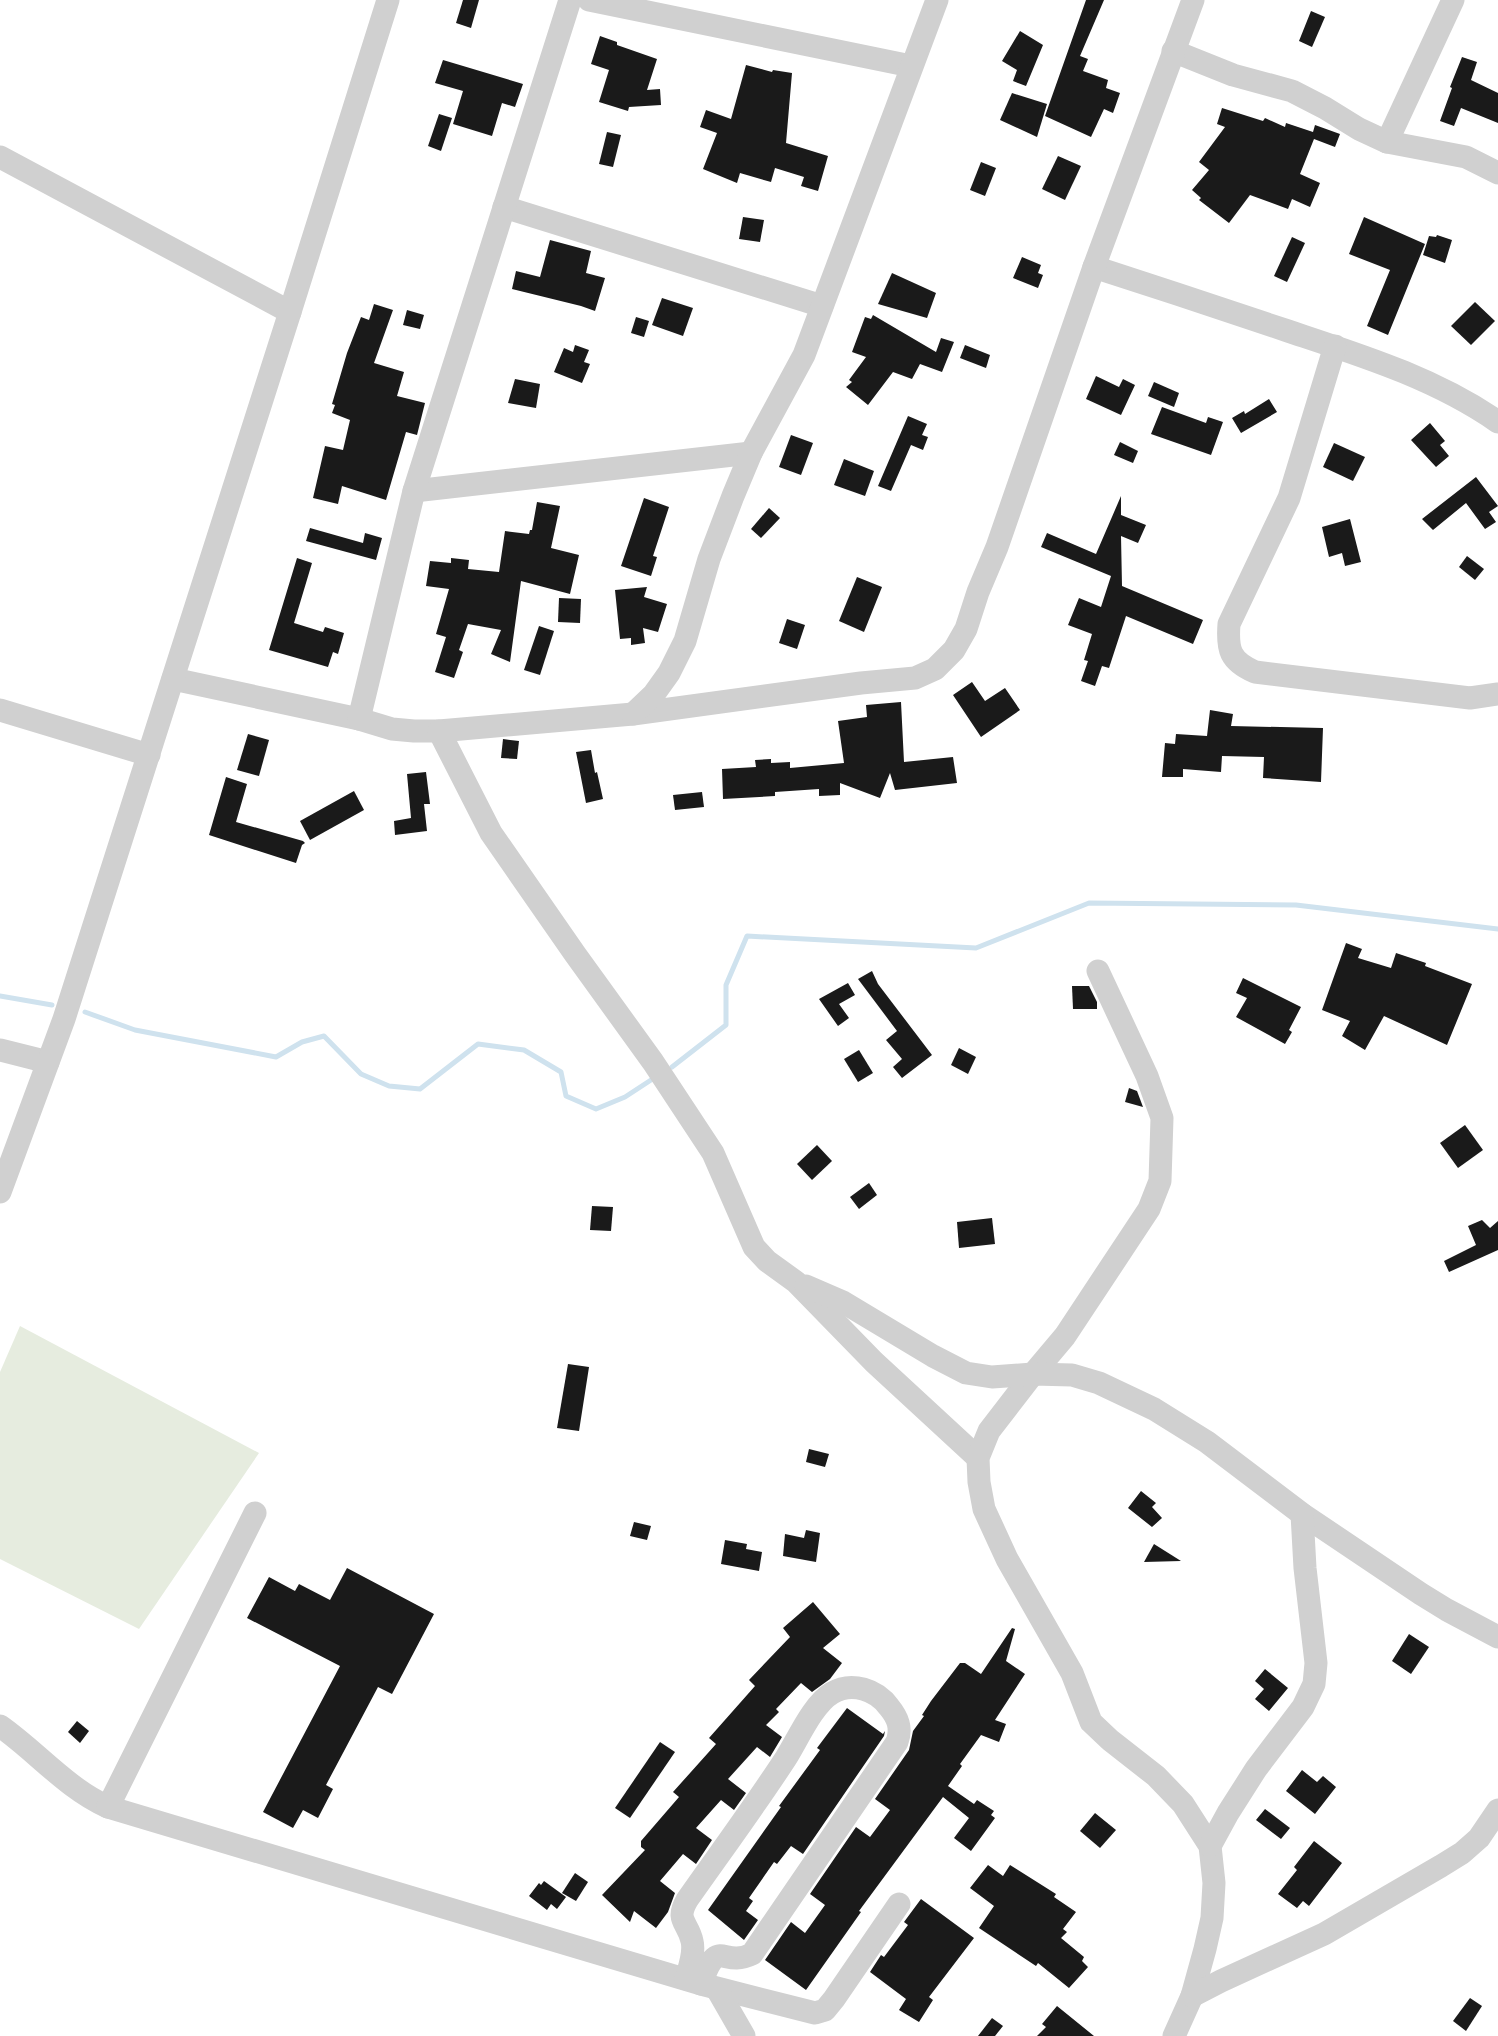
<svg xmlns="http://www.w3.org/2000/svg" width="1498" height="2036" font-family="'Noto Sans',sans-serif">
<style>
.green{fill:#e6ecdf}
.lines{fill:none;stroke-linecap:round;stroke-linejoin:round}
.stream{stroke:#cfe2ee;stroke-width:5}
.building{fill:#1a1a1a}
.minor{stroke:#d0d0d0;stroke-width:23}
</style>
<rect width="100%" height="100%" fill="#fff"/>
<!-- green -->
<path class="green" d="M20,1326l239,127 -120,176 -139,-70v-187z"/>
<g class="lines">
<!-- stream -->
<g class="stream">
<path d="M0,996l52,9"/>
<path d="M85,1012l50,18 141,27 26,-15 22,-6 37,38 28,12 31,3 58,-45 46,6 37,22 5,24 30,13 29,-12 26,-17"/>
<path d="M672,1067l54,-42v-40l21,-49 229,12 113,-45 207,2 202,24"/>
</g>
</g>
<!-- building -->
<g class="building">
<path d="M463,0h16l-8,28 -15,-5z"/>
<path d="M1086,0h18l-24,56 8,3 -5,12 25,9 -2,8 14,5 -7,20 -9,-4 -13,28 -46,-21z"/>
<path d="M1311,11l14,6 -13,30 -13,-6z"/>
<path d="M1020,31l23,14 -17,41 -13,-5 4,-11 -15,-9z"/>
<path d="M600,36l17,6v3l40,14 -10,31 13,-1 1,16 -32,2 -1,4 -29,-9 10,-32 -18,-6z"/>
<path d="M1462,57l15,5 -6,18 27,13v30l-37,-15 -7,18 -14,-5 12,-33 -2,-1z"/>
<path d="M443,60l80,24 -8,23 -13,-4 -10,33 -39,-12 10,-33 -28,-8z"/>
<path d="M746,65l26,7 1,-2 19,3 -6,70 42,13 -10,35 -17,-5 3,-9 -29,-9 -4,14 -31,-9 -3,10 -34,-14 14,-36 -17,-6 6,-17 25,9z"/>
<path d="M1012,93l35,11 -10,33 -37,-17z"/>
<path d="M1222,108l41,13 2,-3 20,9 1,-4 27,9 2,-7 25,9 -5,13 -21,-8 -14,35 20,9 -10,24 -18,-8 -4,10 -38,-14 -21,28 -30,-23 2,-2 -9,-8 17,-20 -10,-8 26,-35 -8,-3z"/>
<path d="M439,114l13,4 -11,33 -13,-5z"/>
<path d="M607,132l14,3 -8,32 -14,-3z"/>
<path d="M1058,156l23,10 -16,34 -23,-11z"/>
<path d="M981,162l15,6 -11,28 -15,-6z"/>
<path d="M743,217l21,3 -4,22 -21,-3z"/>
<path d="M1364,217l61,27 -37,91 -21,-9 23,-56 -41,-16z"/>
<path d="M1437,235l15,5 -7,23 -22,-8 6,-19 7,1z"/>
<path d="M1292,237l13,6 -18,39 -13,-6z"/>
<path d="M550,240l41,11 -5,22 19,5 -10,33 -14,-5 -69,-17 4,-18 24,6z"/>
<path d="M1022,257l19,8 -3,8 5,2 -5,13 -25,-10z"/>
<path d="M892,273l44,20 -9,25 -49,-14z"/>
<path d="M662,298l31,10 -10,28 -31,-11z"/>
<path d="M1475,302l20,19 -24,24 -20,-19z"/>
<path d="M374,304l19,6 -19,53 30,9 -7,24 28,7 -8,32 -11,-3 -20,68 -44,-14 -4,18 -25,-6 12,-52 18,4 7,-30 -18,-7 3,-8 -3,-1 15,-51 14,-36 8,3z"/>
<path d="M407,310l17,5 -4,14 -17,-4z"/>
<path d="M873,315l63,37 5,-14 13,4 -12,30 -22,-8 -8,15 -19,-7 -25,33 -22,-18 6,-5 -3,-2 17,-23 -14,-5 13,-35 6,2z"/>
<path d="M636,317l13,4 -5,16 -13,-4z"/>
<path d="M575,345l14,5 -5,12 6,2 -8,19 -28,-11 10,-24 9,4z"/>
<path d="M965,345l25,10 -4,13 -26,-10z"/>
<path d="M1096,376l23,11 4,-8 12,6 -14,30 -35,-16z"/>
<path d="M515,379l25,5 -4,24 -28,-5z"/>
<path d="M1154,382l25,11 -5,14 -26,-11z"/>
<path d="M1269,399l8,13 -36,21 -9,-15 12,-7 1,3z"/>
<path d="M1162,407l44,16 2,-6 15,5 -12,33 -60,-21z"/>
<path d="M908,416l19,8 -5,11 6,2 -5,13 -12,-5 -20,46 -13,-5z"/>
<path d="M1430,423l15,18 -5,4 9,11 -13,11 -25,-27z"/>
<path d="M791,435l22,8 -12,32 -22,-8z"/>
<path d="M1120,442l18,9 -5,12 -19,-8z"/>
<path d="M1334,443l31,14 -12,24 -30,-14z"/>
<path d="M844,459l30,12 -9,25 -31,-11z"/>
<path d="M1476,477l22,29 -9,6 7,10 -11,7 -19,-26 -33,27 -11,-11z"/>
<path d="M1121,496v19l25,10 -8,18 -17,-7 1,50 81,34 -10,24 -67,-28 -17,52 -7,-2 -7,20 -14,-5 7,-20 -4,-1 8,-26 -24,-9 11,-27 22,9 10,-31 -70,-29 6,-14 49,21z"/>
<path d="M644,498l25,9 -16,49 4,1 -6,19 -30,-10z"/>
<path d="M537,502l23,4 -9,42 28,7 -9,39 -49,-13 -11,81 -19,-8 10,-24 -33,-6 -9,26 4,2 -9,26 -19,-6 11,-35 -10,-3 13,-45 -23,-3 4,-25 21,2v-5l18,2 -1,9 31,3 6,-41 24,3 1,-4h2z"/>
<path d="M769,508l11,10 -19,20 -10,-9z"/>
<path d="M1350,519l11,43 -16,4 -3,-13 -13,4 -7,-30z"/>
<path d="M310,528l53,15 2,-10 17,5 -6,22 -70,-19z"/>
<path d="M1467,556l17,13 -9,11 -16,-13z"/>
<path d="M297,558l15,5 -18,60 29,9 2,-5 19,6 -6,21 -5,-2 -5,15 -59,-17z"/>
<path d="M857,577l25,10 -18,45 -25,-11z"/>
<path d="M647,587l-3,10 23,7 -9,28 -15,-4 2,15 -14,2v-7l-11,1 -5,-49z"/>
<path d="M559,598l22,1 -1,24 -22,-1z"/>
<path d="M787,619l18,6 -8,24 -18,-6z"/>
<path d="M539,626l15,5 -14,44 -16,-5z"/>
<path d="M972,682l13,19 20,-13 15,22 -39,27 -28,-42z"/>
<path d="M901,702l3,60 49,-5 4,26 -62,7 -5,-17 -10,25 -40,-15v12l-21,1v-7l-44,3v4l-52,3 -1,-30 34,-2 -1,-7 16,-1v4l19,-1v6l54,-5 -6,-42 29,-4 -1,-12z"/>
<path d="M1210,710l23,4 -2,12 92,2 -2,54 -58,-4 1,-21 -42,-1 -1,16 -38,-3v8h-21l3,-34 10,1 1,-10 31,2z"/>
<path d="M248,734l21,6 -10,36 -22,-6z"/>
<path d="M503,739l16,2 -2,18 -16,-1z"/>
<path d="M591,750l4,23 2,-1 6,27 -17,4 -10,-51z"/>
<path d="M426,772l4,32h-6l3,27 -32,4 -1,-14 17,-3 -4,-44z"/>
<path d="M226,777l21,7 -11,38 67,19 2,2 -3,2 -6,18 -87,-28z"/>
<path d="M354,791l10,19 -54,30 -10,-19z"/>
<path d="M702,792l2,15 -29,3 -2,-15z"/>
<path d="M1346,943l16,6 -4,9 33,10 5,-15 30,10 -1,3 47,18 -25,61 -63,-29 -19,34 -23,-14 8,-15 -28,-11z"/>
<path d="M872,971l6,13 54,71 -30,23 -9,-11 9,-8 -16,-19 11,-9 -39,-52z"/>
<path d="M1243,978l58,29 -12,23 3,2 -7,12 -49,-27 11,-19 -11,-5z"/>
<path d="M848,983l7,12 -16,9 10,14 -11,8 -19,-27z"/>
<path d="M1072,986h17l8,16v7h-24z"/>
<path d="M959,1048l17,9 -8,17 -17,-9z"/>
<path d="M859,1050l14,23 -15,9 -14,-23z"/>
<path d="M1129,1088l8,3 6,16 -18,-5z"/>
<path d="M1465,1125l18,25 -25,18 -18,-25z"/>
<path d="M817,1145l15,16 -20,19 -15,-16z"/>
<path d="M869,1183l8,12 -18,14 -9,-12z"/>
<path d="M592,1206l21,1 -2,24 -21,-1z"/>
<path d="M992,1218l3,26 -36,4 -2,-26z"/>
<path d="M1482,1220l8,8 8,-7v29l-49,22 -5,-11 32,-16 -8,-19z"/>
<path d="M568,1364l21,3 -10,64 -22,-3z"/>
<path d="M809,1449l20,5 -4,13 -19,-5z"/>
<path d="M1141,1491l15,12 -4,4 10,11 -10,9 -24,-19z"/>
<path d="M634,1522l17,4 -4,14 -17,-4z"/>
<path d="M806,1530l14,3 -4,29 -33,-6 2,-22 19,4z"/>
<path d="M725,1540l22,4 -1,5 16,3 -3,19 -38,-7z"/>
<path d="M1154,1544l27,17 -37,1z"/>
<path d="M347,1568l87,46 -42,80 -14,-7 -52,98 7,4 -15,29 -15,-8 -10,18 -30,-16 77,-146 -93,-48 22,-41 26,14 4,-7 31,16z"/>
<path d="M813,1602l27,32 -17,14 19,15 -12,16 -18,13 -11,-9 -25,26 3,3 -13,13 16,12 -12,20 -13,-10 -29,32 18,14 -12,17 -13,-10 -25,28 16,12 -16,24 -13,-10 -23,27 15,12 -7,19 -12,16 -22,-17 -4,11 -28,-27 43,-45 -4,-3v-6l38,-44 -6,-5 43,-48 -7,-6 46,-52 -6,-6 41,-43 -7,-9z"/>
<path d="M1012,1628l3,1 -9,32 19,13 -30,46 11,4 -7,18 -18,-7 -21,29 2,2 -14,20 26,18 3,-4 17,11 -3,4 4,3 -24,33 -17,-13 15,-20 -26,-21 -84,114 2,1 -55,78 -41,-30 26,-38 14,11 20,-28 -15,-11 46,-67 14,10 20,-27 -15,-11 34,-49 4,-19 11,-15 -2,-1 9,-14 29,-38h5l16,11z"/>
<path d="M1409,1634l20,13 -18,27 -19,-13z"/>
<path d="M1265,1669l23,19 -19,23 -14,-12 9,-10 -9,-8z"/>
<path d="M847,1708l36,26 2,-3 -1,5 -81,118 -12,-8 -14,18 -3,-2 -25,36 4,3 -7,10 12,9 -14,20 -36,-30 73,-103 -2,-1 41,-56 -3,-2z"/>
<path d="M77,1721l12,10 -9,12 -12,-11z"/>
<path d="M660,1742l15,10 -45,66 -15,-10z"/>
<path d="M1302,1770l15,12 6,-6 13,11 -21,27 -29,-23z"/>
<path d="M1265,1809l25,19 -9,11 -25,-19z"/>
<path d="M1095,1813l21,17 -16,18 -20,-17z"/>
<path d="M1314,1841l28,22 -33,43 -6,-5 -6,7 -19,-14 19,-24 -3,-3z"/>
<path d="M988,1865l15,11 7,-11 46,29 -2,3 22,15 -13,17 4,3 -6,6 23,19 -2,4 6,6 -19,21 -31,-25 -2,3 -57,-38 15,-22 -24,-18z"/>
<path d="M575,1873l13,9 -12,19 -14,-8z"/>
<path d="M544,1881l22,16 -9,12 -6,-5 -4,6 -18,-14 10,-13 2,2z"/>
<path d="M921,1899l53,39 -45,59 4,3 -14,22 -20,-12 7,-11 -36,-27 11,-17 3,2 24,-32 -4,-3z"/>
<path d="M1470,1998l12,8 -16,25 -13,-10z"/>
<path d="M1057,2006l37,30h-57l9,-9 -4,-3z"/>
<path d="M992,2018l11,8 -8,10h-17z"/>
</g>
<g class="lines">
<!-- minor -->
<g class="minor">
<path d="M589,0l322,66"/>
<path d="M1173,51l60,24 59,16 33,17 34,21 28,13 79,15 32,16"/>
<path d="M1387,142l66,-142"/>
<path d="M0,157l290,155"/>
<path d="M504,207l318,99"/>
<path d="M1094,267c65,21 129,42 194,64 72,24 147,47 210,91"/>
<path d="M1335,346l-46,152 -60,126c-2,26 1,37 26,48l215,26 28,-4"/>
<path d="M414,491l337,-38"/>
<path d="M173,679l186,40 33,10 22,2h25l194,-17 228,-31 54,-5 20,-9 19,-19 12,-21 12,-37 19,-45 97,-280 99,-267"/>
<path d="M0,710l149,45"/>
<path d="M633,714l21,-20 15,-21 16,-32 24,-82 24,-63 18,-43 53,-98 133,-355"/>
<path d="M359,719l55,-228 156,-491"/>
<path d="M439,731l52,102 84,121 78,108 60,91 41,94 13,14 29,21 78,80 104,96"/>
<path d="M1098,971l49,105 15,42 -2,63 -11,28 -84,127 -32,38 -44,57 -11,27 1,24 5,27 23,50 65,114 19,49 19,18 46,36 27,28 27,42 4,37 -2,35 -7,31 -13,47 -18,40"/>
<path d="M0,1050l48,12"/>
<path d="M0,1192l64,-173 226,-707 98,-312"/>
<path d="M806,1286l37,16 90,54 33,17 26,4 41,-3 39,1 27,8 55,26 53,33 95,72 119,80 26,16 51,27"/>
<path d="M0,1726c37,26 66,62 108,81l593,177 114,29 10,-3 9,-11 65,-95"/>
<path d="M108,1807l147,-294"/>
<path d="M1210,1846l18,-33 28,-44 47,-62 11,-23 2,-21 -11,-95 -3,-54"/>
<path d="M686,1979c3,-11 9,-26 6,-38 -4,-19 -17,-20 -5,-41 33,-47 67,-93 99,-142 12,-19 27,-54 46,-65 20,-12 45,-3 57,14 9,11 13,21 8,35l-145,212c-31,15 -33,-20 -51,30"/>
<path d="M717,1989l27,47"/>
<path d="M1192,1996l29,-15 103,-47 117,-68 21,-13 17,-15 19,-28"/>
</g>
</g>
</svg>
